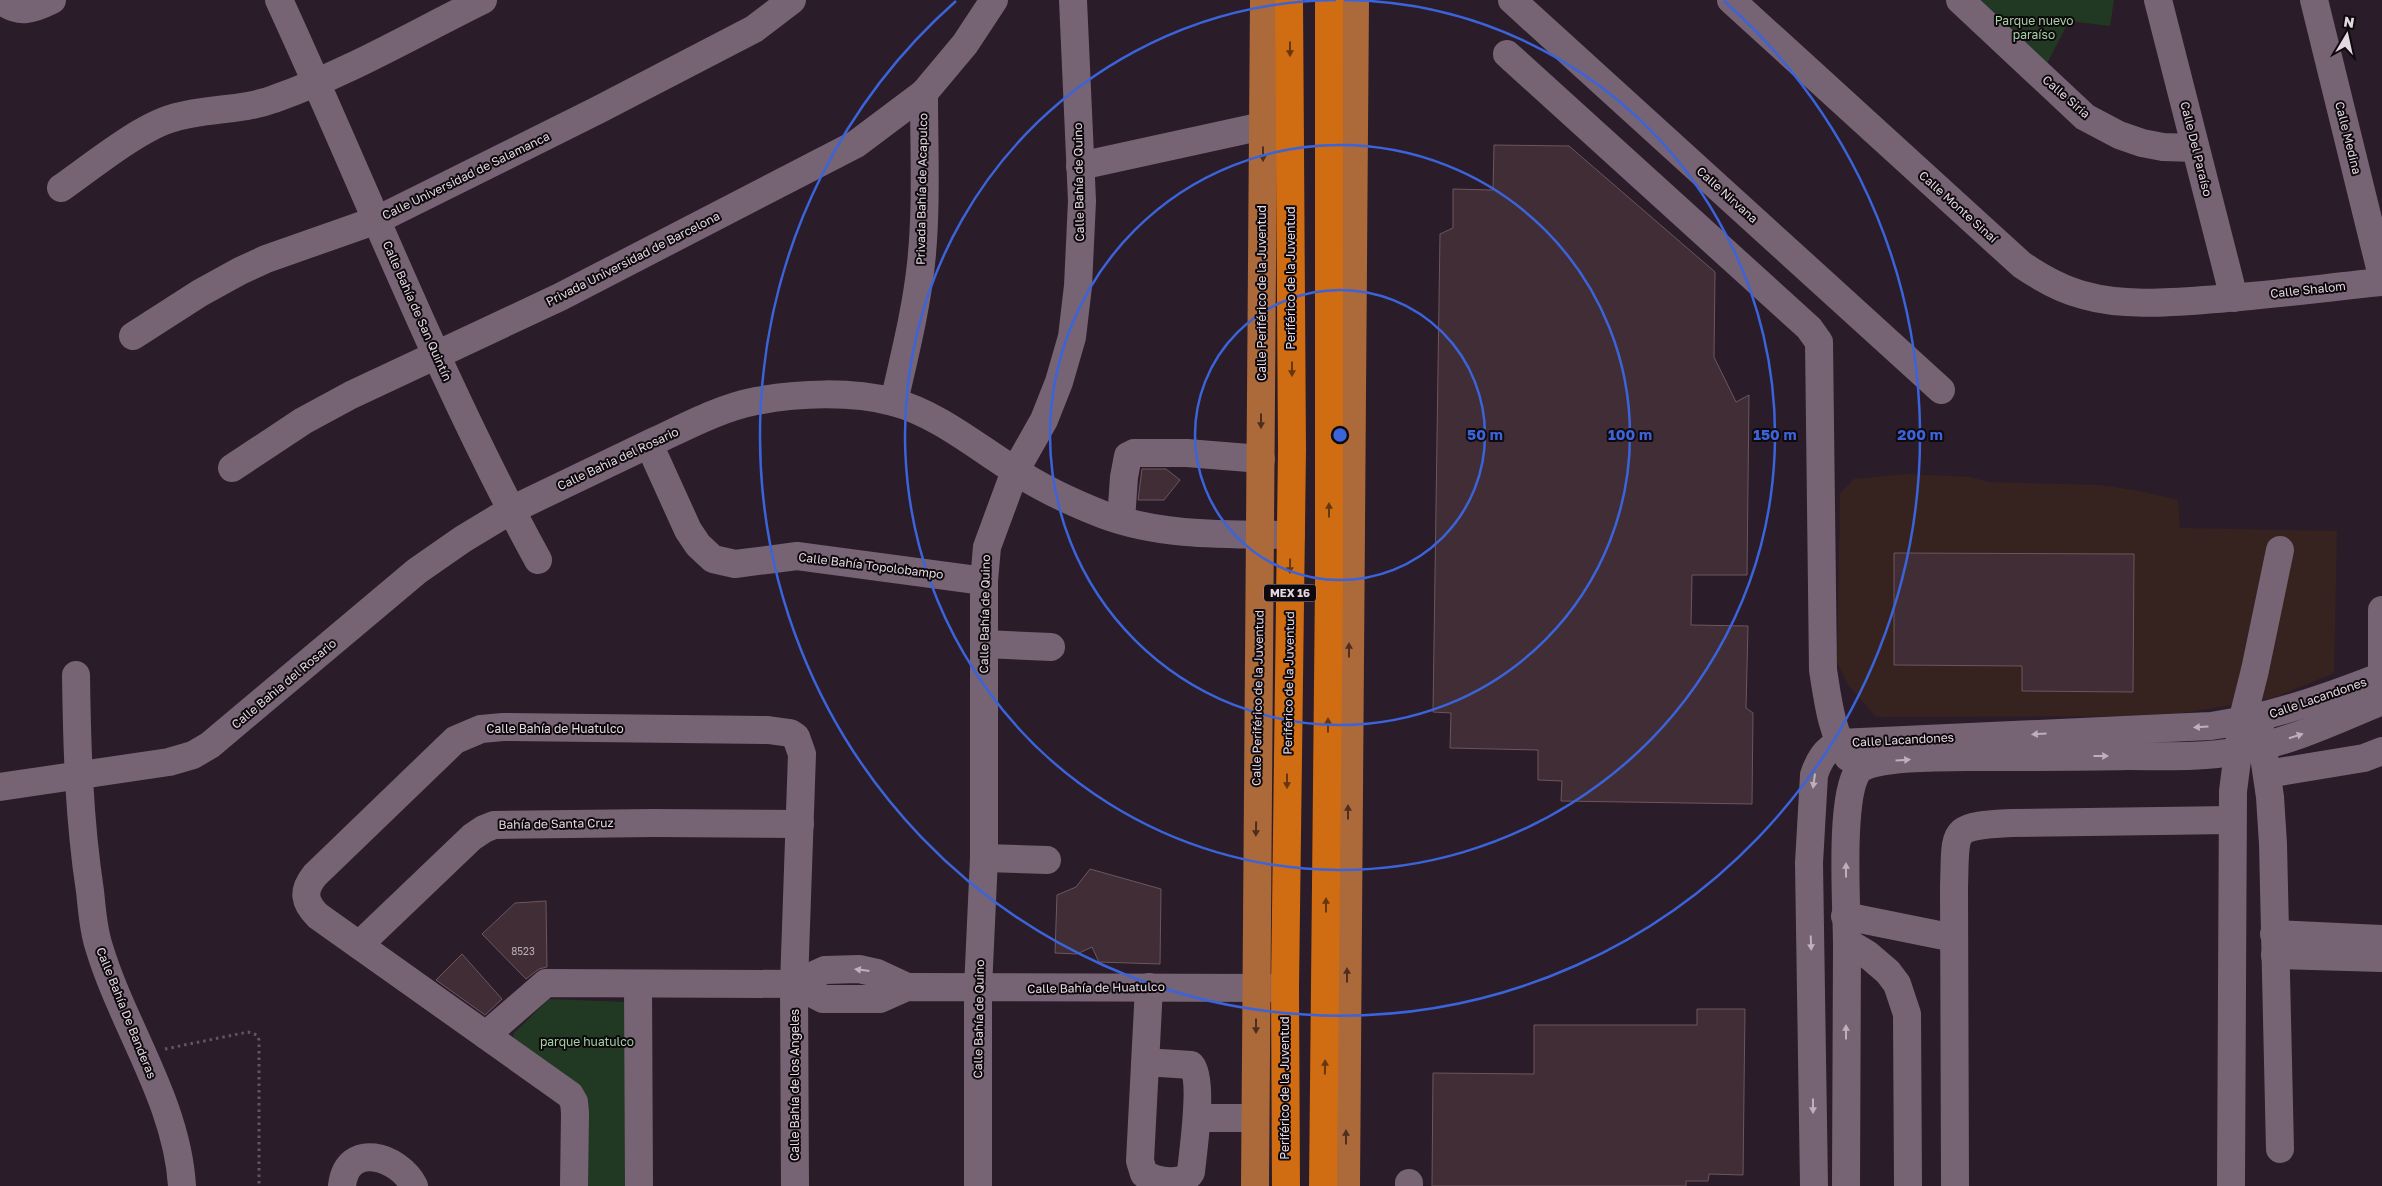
<svg xmlns="http://www.w3.org/2000/svg" width="2382" height="1186" font-family="'Golos Text',sans-serif">
<style>
.industrial{fill:#362320}
.green{fill:#213923}
.building{fill:#412d35;stroke:#6d565e}
.lines{fill:none;stroke-linecap:round;stroke-linejoin:round}
.path{stroke:#635662;stroke-width:3;stroke-dasharray:2.5 4;stroke-linecap:butt}
.minor{stroke:#766474;stroke-width:28}
.major{stroke:#ac6939;stroke-width:28}
.highway{stroke:#d06c11;stroke-width:28}
.oneway{fill:#66360f}
.oneway2{fill:#4e2f1f}
.oneway3{fill:#bdb0bc}
.ring{fill:none;stroke:#3b63da;stroke-width:2.5}
.labels{text-anchor:middle;stroke-width:4;stroke-linejoin:round;paint-order:stroke}
.number-label{font-size:10px;fill:#baaeb7}
.shield{fill:#0f090e;stroke:#a39ba2;stroke-width:1}
.shield-label{font-size:11px;font-weight:bold;fill:#e3d9e2}
.park-label{font-size:12px;fill:#a2d4a4;stroke:#0f090e}
.street-label{font-size:12px;fill:#e3d9e2;stroke:#0f090e}
.centre{fill:#3b63da;stroke:#0f090e;stroke-width:2.5}
.ring-label{font-size:15px;text-anchor:middle;font-weight:bold;fill:#3b63da;stroke:#0f090e;stroke-width:4;stroke-linejoin:round;paint-order:stroke}
</style>
<rect width="100%" height="100%" fill="#2a1c29"/>
<!-- industrial -->
<path class="industrial" d="M1907,474l64,3 18,5 109,3 37,5 43,10 2,28 157,3 -3,142 -61,25 -108,18 -289,1 -27,-31 -12,-23 3,-170 14,-14z"/>
<!-- green -->
<g class="green">
<path d="M1964,0h150l-4,26 -41,-5 -27,52z"/>
<path d="M549,999l77,3 2,184h-40v-85l-5,-11 -68,-48 -2,-8z"/>
</g>
<!-- building -->
<g class="building">
<path d="M1494,145l75,1 146,126 -1,85 22,45 13,-7 -2,180h-55l-1,50 57,1 -2,82 7,5 -1,91 -191,-3 1,-20 -24,-1v-30l-88,-2 1,-35 -18,-1 7,-478 13,-6v-39l40,1z"/>
<path d="M1142,469h24l14,11 -16,20h-26z"/>
<path d="M1894,553l240,1 -1,138 -111,-1v-25l-128,-1z"/>
<path d="M1090,869l71,20 -1,75 -61,-2 -7,-15 -15,7 -22,-1 2,-58 19,-8z"/>
<path d="M546,901l1,66 -8,2 -13,10 -44,-45 33,-31z"/>
<path d="M462,954l40,45 -17,16 -49,-35z"/>
<path d="M1697,1009h48l-2,166 -34,-1 -1,7h-22v5h-254l1,-113 101,1v-49h163z"/>
</g>
<g class="lines">
<!-- path -->
<path class="path" d="M165,1049l83,-17 9,3 2,5v146"/>
<!-- minor -->
<g class="minor">
<path d="M1,0c17,15 33,9 51,0"/>
<path d="M279,0c86,187 160,379 259,560"/>
<path d="M1512,0l429,390"/>
<path d="M1731,0l291,265c19,13 38,24 61,30 38,11 82,8 121,5 59,-4 119,-12 178,-18"/>
<path d="M1960,0l125,117 34,18 23,8 21,4 32,1"/>
<path d="M2158,0l76,298"/>
<path d="M2314,0l68,276"/>
<path d="M1507,54l302,274 10,14 4,328c5,31 8,61 25,87"/>
<path d="M1080,166l183,-40"/>
<path d="M61,188c30,-21 79,-61 112,-70 33,-10 69,-7 101,-19 72,-25 140,-65 209,-99"/>
<path d="M133,336l67,-43 40,-22 26,-12 111,-39 221,-110 156,-81 38,-29"/>
<path d="M894,402c10,-45 22,-91 27,-138 6,-56 3,-114 3,-171"/>
<path d="M649,444l39,86 10,15 15,14 22,5 62,-8 187,25"/>
<path d="M232,468l71,-47 48,-26 209,-98 296,-153 68,-51 41,-49 29,-44"/>
<path d="M1121,520l3,-43 4,-21 6,-3h53l74,6"/>
<path d="M2382,610v68"/>
<path d="M984,644l67,3"/>
<path d="M76,675c1,73 3,144 14,216 2,18 3,38 9,56 24,80 78,154 83,239"/>
<path d="M2260,729l10,68 3,47 7,305"/>
<path d="M2267,774l97,-16 18,-7"/>
<path d="M0,787l169,-25 24,-7 17,-10 207,-174 46,-32 48,-29c48,-23 96,-46 144,-69 32,-15 65,-33 101,-40 42,-8 96,-10 137,1 43,11 84,45 121,68 27,18 59,33 90,45 59,22 125,19 187,20"/>
<path d="M984,858l63,2"/>
<path d="M1845,916l109,22"/>
<path d="M2274,934l108,5"/>
<path d="M1847,942l20,12 21,18 9,12 10,30 1,172"/>
<path d="M359,945l113,-108 12,-8 10,-4 160,-2 146,1"/>
<path d="M2275,955l107,3"/>
<path d="M638,984l1,202"/>
<path d="M794,984l29,15h57l27,-12 374,1"/>
<path d="M486,1035l60,-52 248,1 31,-14 34,-1 18,4 30,14"/>
<path d="M1145,1062l46,3c13,14 2,86 0,107 -8,14 -33,10 -47,2l-4,-13 9,-174"/>
<path d="M1197,1118h58"/>
<path d="M342,1186c5,-46 57,-30 72,0"/>
<path d="M574,1186l1,-73 -1,-11 -4,-7 -252,-179c-14,-14 -16,-25 -3,-41l140,-135 26,-11 22,-2 265,3 22,3 6,4 6,17 -8,230 1,202"/>
<path d="M978,1186v-198l6,-130v-277l3,-34 28,-76 29,-51 15,-38 13,-45 6,-51 4,-85 -9,-201"/>
<path d="M1409,1186v-3"/>
<path d="M1814,1186l-5,-323 5,-88c5,-15 11,-25 25,-32l372,-17c60,-9 115,-28 171,-50"/>
<path d="M1846,1186c0,-80 0,-160 1,-240 0,-36 -8,-148 11,-175 10,-15 96,-14 116,-14 52,0 103,0 154,-1 36,0 74,2 110,-5 50,-8 97,-30 144,-50"/>
<path d="M1955,1186l-1,-299c2,-59 -5,-61 58,-64l220,-3"/>
<path d="M2231,1186l2,-395 9,-69 13,-52 25,-120"/>
</g>
<!-- major -->
<g class="major">
<path d="M1255,1186l9,-1186"/>
<path d="M1346,1186l9,-1186"/>
</g>
<!-- highway -->
<g class="highway">
<path d="M1286,1186l-1,-198 7,-539 -3,-449"/>
<path d="M1323,1186l6,-603v-583"/>
</g>
</g>
<!-- one-way arrows -->
<defs><path id="oneway-solid" d="M-6-.8H1V-3.2L6.5 0L1 3.2V.8H-6Z" transform="scale(1.25)"/></defs>
<g class="oneway">
<use href="#oneway-solid" transform="translate(1290 49) rotate(90)"/>
<use href="#oneway-solid" transform="translate(1292 369) rotate(90)"/>
<use href="#oneway-solid" transform="translate(1329 510) rotate(-90)"/>
<use href="#oneway-solid" transform="translate(1290 566) rotate(91)"/>
<use href="#oneway-solid" transform="translate(1328 725) rotate(-90)"/>
<use href="#oneway-solid" transform="translate(1287 781) rotate(90)"/>
<use href="#oneway-solid" transform="translate(1326 905) rotate(-90)"/>
<use href="#oneway-solid" transform="translate(1325 1067) rotate(-89)"/>
</g>
<g class="oneway2">
<use href="#oneway-solid" transform="translate(1263 154) rotate(90)"/>
<use href="#oneway-solid" transform="translate(1261 421) rotate(90)"/>
<use href="#oneway-solid" transform="translate(1349 650) rotate(-90)"/>
<use href="#oneway-solid" transform="translate(1348 812) rotate(-90)"/>
<use href="#oneway-solid" transform="translate(1256 829) rotate(91)"/>
<use href="#oneway-solid" transform="translate(1347 975) rotate(-90)"/>
<use href="#oneway-solid" transform="translate(1256 1026) rotate(90)"/>
<use href="#oneway-solid" transform="translate(1346 1137) rotate(-90)"/>
</g>
<g class="oneway3">
<use href="#oneway-solid" transform="translate(2201 727) rotate(177)"/>
<use href="#oneway-solid" transform="translate(2039 734) rotate(177)"/>
<use href="#oneway-solid" transform="translate(2296 736) rotate(-18)"/>
<use href="#oneway-solid" transform="translate(2101 756)"/>
<use href="#oneway-solid" transform="translate(1903 760) rotate(-4)"/>
<use href="#oneway-solid" transform="translate(1814 781) rotate(98)"/>
<use href="#oneway-solid" transform="translate(1846 870) rotate(-90)"/>
<use href="#oneway-solid" transform="translate(1811 943) rotate(88)"/>
<use href="#oneway-solid" transform="translate(862 970) rotate(-173)"/>
<use href="#oneway-solid" transform="translate(1846 1032) rotate(-90)"/>
<use href="#oneway-solid" transform="translate(1813 1106) rotate(90)"/>
</g>
<!-- distance rings -->
<g class="ring">
<circle cx="1340" cy="435" r="145"/>
<circle cx="1340" cy="435" r="290"/>
<path d="M1344 0A435 435 0 1 1 1336 0"/>
<path d="M1724 1A580 580 0 1 1 956 1"/>
</g>
<g class="labels">
<!-- number labels -->
<g class="number-label">
<text x="523" y="955">8523</text>
</g>
<!-- shield labels -->
<rect class="shield" x="1264" y="584.5" width="52" height="17" rx="4"/>
<g class="shield-label">
<text x="1290" y="597">MEX 16</text>
</g>
<!-- park labels -->
<g class="park-label">
<text x="2034" y="25">Parque nuevo<tspan x="2034" dy="14">paraíso</tspan></text>
<text x="587" y="1046">parque huatulco</text>
</g>
<!-- street labels -->
<g class="street-label">
<text transform="translate(2066 97) rotate(41)" y="4">Calle Siria</text>
<text transform="translate(2348 138) rotate(76)" y="4">Calle Medina</text>
<text transform="translate(2196 149) rotate(76)" y="4">Calle Del Paraíso</text>
<text transform="translate(466 176) rotate(-26)" y="4">Calle Universidad de Salamanca</text>
<text transform="translate(1079 182) rotate(-91)" y="4">Calle Bahía de Quino</text>
<text transform="translate(922 189) rotate(-89)" y="4">Privada Bahía de Acapulco</text>
<text transform="translate(1727 195) rotate(42)" y="4">Calle Nirvana</text>
<text transform="translate(1958 207) rotate(42)" y="4">Calle Monte Sinaí</text>
<text transform="translate(633 259) rotate(-27)" y="4">Privada Universidad de Barcelona</text>
<text transform="translate(1291 278) rotate(-90)" y="4">Periférico de la Juventud</text>
<text transform="translate(2308 290) rotate(-6)" y="4">Calle Shalom</text>
<text transform="translate(1262 293) rotate(-90)" y="4">Calle Periférico de la Juventud</text>
<text transform="translate(417 311) rotate(66)" y="4">Calle Bahía de San Quintín</text>
<text transform="translate(618 459) rotate(-25)" y="4">Calle Bahia del Rosario</text>
<text transform="translate(871 566) rotate(7)" y="4">Calle Bahía Topolobampo</text>
<text transform="translate(985 614) rotate(-89)" y="4">Calle Bahía de Quino</text>
<text transform="translate(1289 683) rotate(-89)" y="4">Periférico de la Juventud</text>
<text transform="translate(284 684) rotate(-40)" y="4">Calle Bahia del Rosario</text>
<text transform="translate(1258 698) rotate(-89)" y="4">Calle Periférico de la Juventud</text>
<text transform="translate(2318 698) rotate(-19)" y="4">Calle Lacandones</text>
<text x="555" y="733">Calle Bahía de Huatulco</text>
<text transform="translate(1903 740) rotate(-3)" y="4">Calle Lacandones</text>
<text transform="translate(556 824) rotate(-1)" y="4">Bahía de Santa Cruz</text>
<text transform="translate(1096 988) rotate(-1)" y="4">Calle Bahía de Huatulco</text>
<text transform="translate(126 1013) rotate(68)" y="4">Calle Bahía De Banderas</text>
<text transform="translate(979 1019) rotate(-89)" y="4">Calle Bahía de Quino</text>
<text transform="translate(795 1085) rotate(-90)" y="4">Calle Bahía de los Angeles</text>
<text transform="translate(1285 1088) rotate(-90)" y="4">Periférico de la Juventud</text>
</g>
</g>
<circle cx="1340" cy="435" r="8" class="centre"/>
<g class="ring-label">
<text x="1485" y="440">50 m</text>
<text x="1630" y="440">100 m</text>
<text x="1775" y="440">150 m</text>
<text x="1920" y="440">200 m</text>
</g>
<!-- north arrow -->
<g transform="translate(2347 35) rotate(9)" stroke="#0f090e" stroke-width="4" paint-order="stroke">
<path d="M0-4L9 19L0 12L-9 19Z" fill="#e3d9e2"/>
<text y="-8" font-size="14" font-weight="bold" text-anchor="middle" fill="#e3d9e2">N</text>
</g>
</svg>
